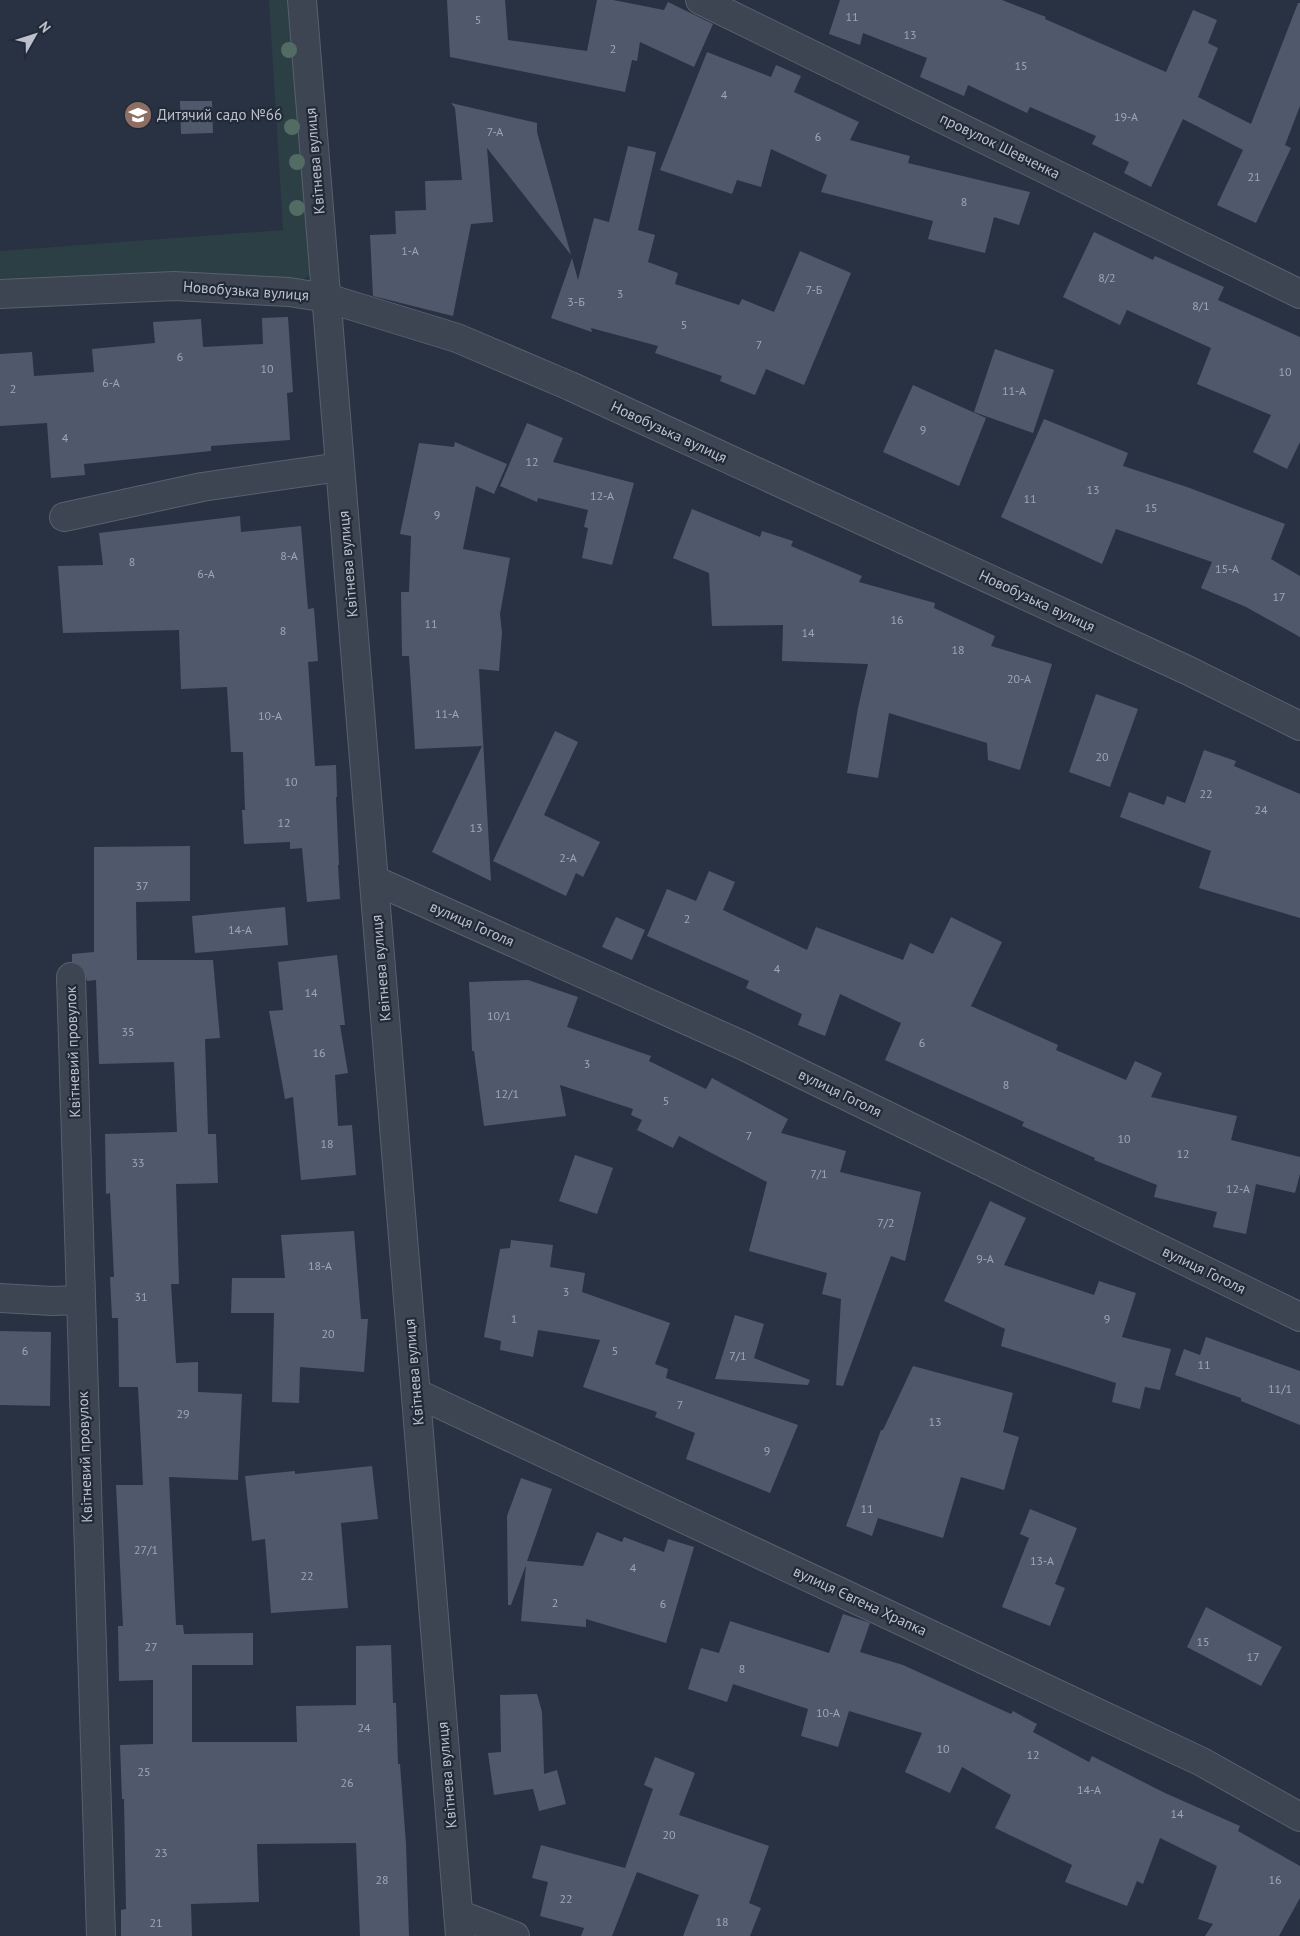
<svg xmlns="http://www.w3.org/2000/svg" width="1300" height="1936" font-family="'PT Sans',sans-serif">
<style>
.green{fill:#2b3f44}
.building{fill:#50596c}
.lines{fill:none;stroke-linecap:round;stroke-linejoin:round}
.minor-casing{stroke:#59606d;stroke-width:30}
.minor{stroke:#3d4553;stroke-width:28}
.tree{fill:#526c64}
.labels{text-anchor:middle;stroke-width:4.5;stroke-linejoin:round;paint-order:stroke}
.number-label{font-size:12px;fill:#a0a6b4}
.poi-label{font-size:15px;fill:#bbc0cc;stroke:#222a38;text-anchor:start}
.street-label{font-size:15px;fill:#bbc0cc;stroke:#222a38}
</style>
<rect width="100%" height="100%" fill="#293243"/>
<!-- green -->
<path class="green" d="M269,0h21l23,268 -4,8 -9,5 -300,4v-34l283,-21z"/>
<!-- building -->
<g class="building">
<path d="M447,0h58l3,40 79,11 10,-51h16l51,10 4,-8 45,22 -19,43 -54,-25 -3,19 -5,-1 -7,32 -175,-35z"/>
<path d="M840,0h162l44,17 -1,2 121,53 27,-62 24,10 -9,23 10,5 -20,49 53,27 47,-121h2v103l-15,39 6,3 -35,75 -39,-18 26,-55 -60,-31 -32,68 -27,-14 5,-11 -37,-18 4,-8 -66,-29 -3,6 -59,-28 -4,11 -44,-19 7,-19 -64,-25 -3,12 -31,-11z"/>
<path d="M707,52l64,25 5,-12 25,11 -7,16 65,30 -9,18 60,16 -2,7 122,29 -11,33 -25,-8 -9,36 -57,-14 5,-18 -112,-29 6,-17 -56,-26 -10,38 -24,-7 -5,14 -72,-24z"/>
<path d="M180,101h32l1,32 -32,1z"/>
<path d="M451,103l86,20v9l34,123 -84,-107 6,74 -22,2 -18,92 -80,-20 -3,-61 26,-1 -1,-23 31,-1 -1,-29 37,-1 -7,-72z"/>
<path d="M628,146l28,6 -18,78 17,5 -7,27 30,11 -3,11 64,21 3,-6 32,13 26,-61 51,22 -47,112 -38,-16 -11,26 -35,-14 2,-5 -67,-23 3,-7 -67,-18 1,4 -41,-14 21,-60 6,22 16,-62 15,4z"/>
<path d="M1094,232l59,28 2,-4 69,31 -6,13 82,37v105l-13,27 -34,-17 18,-37 -74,-31 14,-36 -84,-38 -7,15 -57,-28z"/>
<path d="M288,317l5,75 -6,1 3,47 -79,6v5l-127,13 1,11 -34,3 -4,-55 -47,3v-72l32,-2 2,24 60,-4 -2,-23 63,-6 -2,-21 48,-3 2,28 60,-3 -1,-26z"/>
<path d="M995,349l59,21 -21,63 -59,-21z"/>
<path d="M913,385l73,33 -27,68 -76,-34z"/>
<path d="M1044,419l84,34 -5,13 64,21 98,37 -14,35 29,17v61l-54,-30 -45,-19 11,-26 -96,-33 -14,35 -101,-47z"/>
<path d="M527,423l36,15 -10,24 81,21 -22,82 -30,-7 6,-30 -4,-1 4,-17 -50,-12 -1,4 -37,-16z"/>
<path d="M455,442l52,22 -13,30 -18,-8 -13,63 47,9 -10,56 2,19 -3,38 -20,-2 12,212 -59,-29 50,-106 -67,3 -6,-93h-7l-1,-64h8l2,-56 -11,-2 19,-91 35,4z"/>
<path d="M692,509l68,28 2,-6 31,10 -2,5 71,30 -3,6 76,21 -1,5 61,28 -4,10 61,18 -32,106 -32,-10 -1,-17 -98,-30 -11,65 -31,-5 11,-65 10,-44 -86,-3 1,-36 -71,1 -3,-53 -36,-15z"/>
<path d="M240,516l1,16 60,-6 7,83 6,-1 4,53 -10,1 7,104 21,-1 1,32h-1l3,68h-1l2,34 -33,3 -5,-54 -12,1v-7l-46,2 -2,-34h3l-2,-58h-12l-4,-65 -46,2 -2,-59 -116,3 -5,-67 45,-1 -4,-32z"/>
<path d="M1096,694l42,15 -28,78 -41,-15z"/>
<path d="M555,731l23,11 -34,73 56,27 -17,35 -7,-4 -10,23 -73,-35z"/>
<path d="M1204,750l32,11 -2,5 66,28v124l-101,-30 12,-37 -91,-34 9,-25 35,13 3,-9 18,7z"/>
<path d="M190,846v55l-54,1 1,58h76l7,78 -15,1 3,95h8l2,49 -42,1 3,100h-8l5,79 22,-1v30l44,2 -4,86 -69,-3 7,148h7l1,9 69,-1v32h-61v77h105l-1,-36 60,-1v-59l35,-1 2,58h3l2,61h2l6,80 3,92h-49l-4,-93 -99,1 2,58 -68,2 1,32h-71v-26l5,-1 -2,-110h-2l-2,-54 33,-1v-64l-34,1 -1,-55h5l-7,-141h27l-5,-98h-19l-1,-69h-6l-2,-41h4l-4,-84 -4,1 -1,-60 72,-2 -3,-70 -75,2 -3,-84 -9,1 -3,-12 -5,-5 -7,-2v-8l22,-2v-105z"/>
<path d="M709,871l26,11 -12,28 84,40 9,-23 87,33 7,-17 23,11 18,-37 51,25 -31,64 87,39 -2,5 70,30 9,-19 27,12 -11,24 86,19 -6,24 69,17v17l-5,19 -39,-9 -10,50 -33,-7 4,-15 -63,-15 3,-12 -63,-25 1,-2 -73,-32 2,-4 -139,-62 16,-37 -61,-29 -15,42 -27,-11 4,-11 -56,-26 3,-7 -102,-45 20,-47 29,12z"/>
<path d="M285,907l3,38 -93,8 -3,-37z"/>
<path d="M616,917l29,13 -13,30 -30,-13z"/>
<path d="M337,955l8,70h-5l8,48 -13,2 3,51 14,-1 4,50 -55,5 -8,-83 -8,2 -16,-88 14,-1 -5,-48z"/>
<path d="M528,980l50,17 -11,30 84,29 -2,5 57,28 6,-11 76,41 -7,14 65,18 -6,21 81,20 -16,69 -14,-5 -48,130 -7,-1 5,-86 -19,-5 5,-21 -78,-22 18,-69 -88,-46 -6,12 -36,-18 5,-10 -11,-5 2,-6 -73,-24 6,31 -82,10 -10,-75h-2l-3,-69z"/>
<path d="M575,1155l38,13 -16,46 -38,-13z"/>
<path d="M990,1201l36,17 -22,47 90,30 5,-14 37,12 -14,44 49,12 -11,41 -15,-3 -5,22 -28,-7 4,-19 -115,-37 4,-17 -61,-28z"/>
<path d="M354,1231l7,88h7l-4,53 -64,-5 -1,36 -27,-1 2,-89h-43l1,-35h53l-4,-43z"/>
<path d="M511,1240l42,5 -3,22 35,6 -3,19 88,31 -15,41 13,5 -2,9 132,47 -28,68 -84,-34 9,-26 -40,-16 2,-5 -74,-25 17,-47 -62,-10 -5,27 -33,-7 1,-9 -17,-4 16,-88 10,-1z"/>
<path d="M735,1315l29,9 -10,34 56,22 -2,5 -93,-6z"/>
<path d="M0,1331l51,1 -1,74 -50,-1z"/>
<path d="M1206,1337l94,34v54l-59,-24v-3l-66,-23 9,-26 16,6z"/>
<path d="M913,1366l100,27 -10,39 16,5 -15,53 -43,-13 -18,61 -65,-20 -6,18 -26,-10 35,-96h2z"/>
<path d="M372,1466l6,53 -37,4 7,85 -77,5 -6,-74 -13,2 -7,-65 50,-5v3z"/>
<path d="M521,1478l31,11 -25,72 56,5 14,-34 25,10 2,-5 40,15 4,-13 26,8 -28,96 -80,-24v8l-65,-6 5,-56 -15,40h-3l-1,-89z"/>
<path d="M1030,1509l47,19 -22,56 10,4 -15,38 -48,-19 27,-69 -9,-4z"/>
<path d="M1206,1607l76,40 -21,39 -74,-39z"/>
<path d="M843,1614l27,9 -10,29 43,13 108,49 2,-3 24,13 -4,8 56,30 3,-6 73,37 75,33 -2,5 62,35v32l-21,38h-74l8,-12 -15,-5 19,-53 -57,-28 -17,46 -6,-3 -10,25 -62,-24 7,-17 -77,-37 16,-33 -49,-28 -12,26 -45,-21 17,-39 -73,-22 -11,36 -37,-11 7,-27 -75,-25 -6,18 -39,-13 13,-41 18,5 11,-32 99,32z"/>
<path d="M537,1694l5,18 2,62 13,-4 9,34 -27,7 -6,-22 -39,6 -6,-42 13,-1 -1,-57z"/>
<path d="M655,1757l40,16 -16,42 90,31 -20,57 12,5 -11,28h-67l16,-41 -62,-23 -25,64h-31l3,-8 -44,-12 8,-34 -16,-4 9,-33 84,23 28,-79 -9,-4z"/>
</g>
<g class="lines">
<defs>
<g id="minor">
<path d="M302,0l158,1936"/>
<path d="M700,0l600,294"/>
<path d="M0,294l174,-8 115,6 38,6 130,40 113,48 617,284 113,56"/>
<path d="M64,517l138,-30 138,-20"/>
<path d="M374,880l370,166 556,271"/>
<path d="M71,977l30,959"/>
<path d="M0,1298l52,3 28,-1"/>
<path d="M416,1393l786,369 98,55"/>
<path d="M458,1914l57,22"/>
</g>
</defs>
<!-- minor casing -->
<use href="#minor" class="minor-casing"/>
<!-- minor -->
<use href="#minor" class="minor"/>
</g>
<!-- trees -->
<g class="tree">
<circle cx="289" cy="50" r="8"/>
<circle cx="292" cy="127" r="8"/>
<circle cx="297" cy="162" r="8"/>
<circle cx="297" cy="208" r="8"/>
</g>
<!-- icons -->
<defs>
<symbol id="school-disc" viewBox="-11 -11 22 22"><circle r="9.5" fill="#8d6e63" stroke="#222a38"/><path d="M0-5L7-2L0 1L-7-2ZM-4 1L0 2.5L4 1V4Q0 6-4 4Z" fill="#fff"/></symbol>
</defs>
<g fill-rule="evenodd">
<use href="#school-disc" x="122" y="99" width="32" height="32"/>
</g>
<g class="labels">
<!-- number labels -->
<g class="number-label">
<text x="852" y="21">11</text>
<text x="478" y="24">5</text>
<text x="910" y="39">13</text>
<text x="613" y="53">2</text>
<text x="1021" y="70">15</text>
<text x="724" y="99">4</text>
<text x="1126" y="121">19-А</text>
<text x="495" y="136">7-А</text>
<text x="818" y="141">6</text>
<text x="1254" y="181">21</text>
<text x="964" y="206">8</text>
<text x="410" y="255">1-А</text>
<text x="1107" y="282">8/2</text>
<text x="814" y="294">7-Б</text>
<text x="620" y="298">3</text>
<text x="576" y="306">3-Б</text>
<text x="1201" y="310">8/1</text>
<text x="684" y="329">5</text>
<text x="759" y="349">7</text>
<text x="180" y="361">6</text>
<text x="267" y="373">10</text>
<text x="1285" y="376">10</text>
<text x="111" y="387">6-А</text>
<text x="13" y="393">2</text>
<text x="1014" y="395">11-А</text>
<text x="923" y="434">9</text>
<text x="65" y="442">4</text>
<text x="532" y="466">12</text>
<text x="1093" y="494">13</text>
<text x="602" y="500">12-А</text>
<text x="1030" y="503">11</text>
<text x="1151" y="512">15</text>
<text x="437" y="519">9</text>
<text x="289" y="560">8-А</text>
<text x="132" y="566">8</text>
<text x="1227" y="573">15-А</text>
<text x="206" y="578">6-А</text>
<text x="1279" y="601">17</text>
<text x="897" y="624">16</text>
<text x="431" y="628">11</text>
<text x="283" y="635">8</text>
<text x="808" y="637">14</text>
<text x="958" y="654">18</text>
<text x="1019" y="683">20-А</text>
<text x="447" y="718">11-А</text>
<text x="270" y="720">10-А</text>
<text x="1102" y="761">20</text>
<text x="291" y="786">10</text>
<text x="1206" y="798">22</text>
<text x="1261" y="814">24</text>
<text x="284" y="827">12</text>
<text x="476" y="832">13</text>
<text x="568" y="862">2-А</text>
<text x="142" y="890">37</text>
<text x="687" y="923">2</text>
<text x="240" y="934">14-А</text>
<text x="777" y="973">4</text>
<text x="311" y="997">14</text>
<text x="499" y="1020">10/1</text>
<text x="128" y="1036">35</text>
<text x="922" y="1047">6</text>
<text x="319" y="1057">16</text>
<text x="587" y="1068">3</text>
<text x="1006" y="1089">8</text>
<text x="507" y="1098">12/1</text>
<text x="666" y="1105">5</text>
<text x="749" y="1140">7</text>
<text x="1124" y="1143">10</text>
<text x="327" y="1148">18</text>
<text x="1183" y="1158">12</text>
<text x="138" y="1167">33</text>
<text x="819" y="1178">7/1</text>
<text x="1238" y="1193">12-А</text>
<text x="886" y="1227">7/2</text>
<text x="985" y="1263">9-А</text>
<text x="320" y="1270">18-А</text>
<text x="566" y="1296">3</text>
<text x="141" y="1301">31</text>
<text x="514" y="1323">1</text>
<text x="1107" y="1323">9</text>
<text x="328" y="1338">20</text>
<text x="25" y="1355">6</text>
<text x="615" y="1355">5</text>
<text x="738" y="1360">7/1</text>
<text x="1204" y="1369">11</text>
<text x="1280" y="1393">11/1</text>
<text x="680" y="1409">7</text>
<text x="183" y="1418">29</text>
<text x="935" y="1426">13</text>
<text x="767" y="1455">9</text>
<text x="867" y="1513">11</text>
<text x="146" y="1554">27/1</text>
<text x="1042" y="1565">13-А</text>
<text x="633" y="1572">4</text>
<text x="307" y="1580">22</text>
<text x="555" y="1607">2</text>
<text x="663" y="1608">6</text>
<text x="1203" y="1646">15</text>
<text x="151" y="1651">27</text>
<text x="1253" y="1661">17</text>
<text x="742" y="1673">8</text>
<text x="828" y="1717">10-А</text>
<text x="364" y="1732">24</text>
<text x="943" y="1753">10</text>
<text x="1033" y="1759">12</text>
<text x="144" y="1776">25</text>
<text x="347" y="1787">26</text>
<text x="1089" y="1794">14-А</text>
<text x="1177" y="1818">14</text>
<text x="669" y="1839">20</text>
<text x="161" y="1857">23</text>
<text x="382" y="1884">28</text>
<text x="1275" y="1884">16</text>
<text x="566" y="1903">22</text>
<text x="722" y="1926">18</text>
<text x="156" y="1927">21</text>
</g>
<!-- poi labels -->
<g class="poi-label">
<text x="157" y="120">Дитячий садо №66</text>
</g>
<!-- street labels -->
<g class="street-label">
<text transform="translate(1000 146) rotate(26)" y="5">провулок Шевченка</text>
<text transform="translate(315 161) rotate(-95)" y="5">Квітнева вулиця</text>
<text transform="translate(246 291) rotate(4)" y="5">Новобузька вулиця</text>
<text transform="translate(669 432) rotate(25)" y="5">Новобузька вулиця</text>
<text transform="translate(348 564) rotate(-95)" y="5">Квітнева вулиця</text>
<text transform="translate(1037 601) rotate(25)" y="5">Новобузька вулиця</text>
<text transform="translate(472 924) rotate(24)" y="5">вулиця Гоголя</text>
<text transform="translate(381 968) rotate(-95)" y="5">Квітнева вулиця</text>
<text transform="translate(73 1052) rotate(-92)" y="5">Квітневий провулок</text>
<text transform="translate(840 1093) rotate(26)" y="5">вулиця Гоголя</text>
<text transform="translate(1204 1270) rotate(26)" y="5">вулиця Гоголя</text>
<text transform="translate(414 1372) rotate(-95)" y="5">Квітнева вулиця</text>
<text transform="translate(85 1457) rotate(-92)" y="5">Квітневий провулок</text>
<text transform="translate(860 1601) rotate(25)" y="5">вулиця Євгена Храпка</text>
<text transform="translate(447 1775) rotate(-95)" y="5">Квітнева вулиця</text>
</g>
</g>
<!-- north arrow -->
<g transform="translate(35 35) rotate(51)" stroke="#222a38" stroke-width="4" paint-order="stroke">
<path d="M0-4L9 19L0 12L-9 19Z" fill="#bbc0cc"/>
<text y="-8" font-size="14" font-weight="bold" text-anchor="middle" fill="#bbc0cc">N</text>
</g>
</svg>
